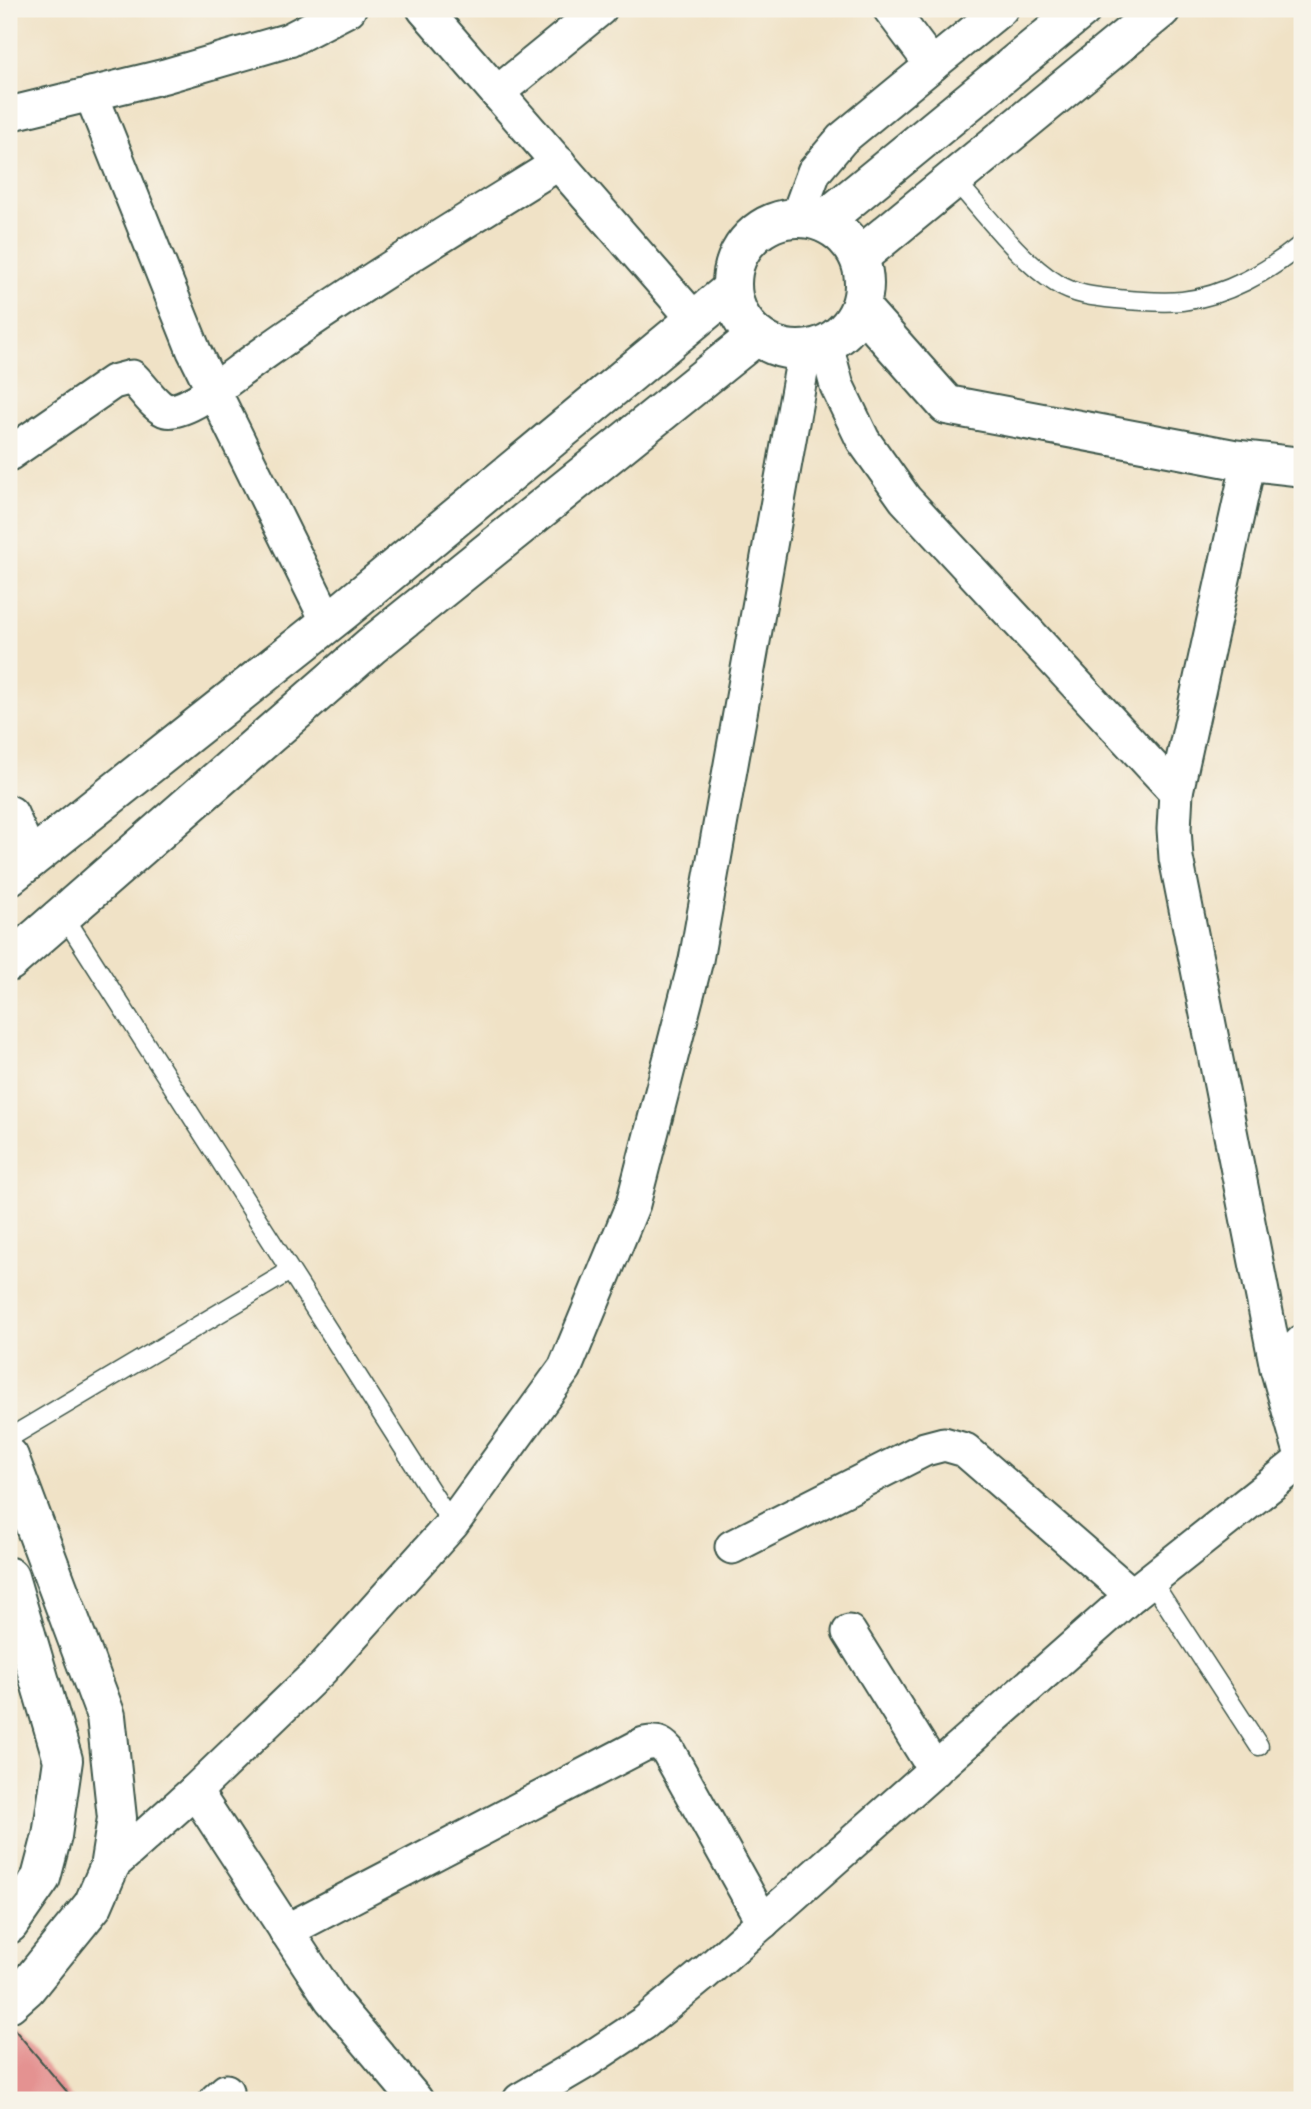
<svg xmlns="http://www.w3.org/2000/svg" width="1311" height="2109" font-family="'Old Standard TT',serif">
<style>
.building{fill:#e49291}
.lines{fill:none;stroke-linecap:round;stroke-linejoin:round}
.lane-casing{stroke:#3e564a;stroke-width:21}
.street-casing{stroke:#3e564a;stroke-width:37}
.secondary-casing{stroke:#3e564a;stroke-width:42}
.primary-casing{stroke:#3e564a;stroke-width:42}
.lane{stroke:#fff;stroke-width:18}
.street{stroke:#fff;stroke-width:33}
.secondary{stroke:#fff;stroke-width:38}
.primary{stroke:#fff;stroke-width:38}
</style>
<rect width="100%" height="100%" fill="#f7f3e8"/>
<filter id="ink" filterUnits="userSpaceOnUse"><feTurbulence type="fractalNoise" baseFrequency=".0143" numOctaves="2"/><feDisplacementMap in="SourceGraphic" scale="14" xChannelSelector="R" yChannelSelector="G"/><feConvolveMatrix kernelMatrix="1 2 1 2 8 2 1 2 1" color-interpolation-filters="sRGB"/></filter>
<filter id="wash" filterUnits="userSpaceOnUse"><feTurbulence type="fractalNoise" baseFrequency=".00686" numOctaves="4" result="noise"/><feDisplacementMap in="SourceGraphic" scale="28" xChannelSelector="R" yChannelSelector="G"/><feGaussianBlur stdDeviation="1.57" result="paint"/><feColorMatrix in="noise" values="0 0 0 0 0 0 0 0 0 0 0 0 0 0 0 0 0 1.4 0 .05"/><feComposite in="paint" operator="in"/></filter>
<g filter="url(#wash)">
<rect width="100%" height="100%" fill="#f0e2c6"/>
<g id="blocks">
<!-- building -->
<path class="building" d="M9,2023l65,77h-65z"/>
</g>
</g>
<g filter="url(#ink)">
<use href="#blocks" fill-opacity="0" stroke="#3e564a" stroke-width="2"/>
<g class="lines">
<defs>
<g id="lane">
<path d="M954,179c30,33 65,81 102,104 18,12 40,14 61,16 21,2 44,4 65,2 44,-5 87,-30 120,-57"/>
<path d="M64,916l388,608"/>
<path d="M9,1438l281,-167"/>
<path d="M1151,1580l108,166"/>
</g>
<g id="street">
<path d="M424,9l271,311"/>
<path d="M932,65l69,-56"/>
<path d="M497,93l103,-84"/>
<path d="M91,94l103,257 134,271"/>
<path d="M9,114l156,-38 124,-36 60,-31"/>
<path d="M797,218l17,-46 28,-33 90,-74 -42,-56"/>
<path d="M826,345l11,41 26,54 42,59 271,293"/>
<path d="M9,454l104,-72 19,-5c9,8 24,31 34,33 19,5 64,-32 79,-43 101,-74 208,-138 314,-204"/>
<path d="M1249,461l-73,331 -2,37 2,29 101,510 25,88"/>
<path d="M1277,1368l25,-26"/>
<path d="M732,1547l193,-98 19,-5 21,6 167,145"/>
<path d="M849,1632l86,138"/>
<path d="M195,1791l136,208 85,101"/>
<path d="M109,1868l86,-77 127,-122 130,-145 113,-156 68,-164 63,-244 109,-610"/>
<path d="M286,1931l358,-187c12,-2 16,-2 24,7l95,171"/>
<path d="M216,2100l10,-9"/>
<path d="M520,2100l65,-38 59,-39 61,-50 427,-378 170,-135"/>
</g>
<g id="secondary">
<path d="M861,308l86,97 286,54 69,8"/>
<path d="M9,815l20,45"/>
</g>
<g id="primary">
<circle cx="798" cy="284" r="66"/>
<path d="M822,222l260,-213"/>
<path d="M859,257l302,-248"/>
<path d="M9,876l334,-265 389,-322"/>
<path d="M9,962l362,-316 385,-310"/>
<path d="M9,1457l97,259 11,102 -8,50 -16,37 -67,83 -17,15"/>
<path d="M9,1577l54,183 -11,76 -11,42 -32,46"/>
</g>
</defs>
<!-- lane casing -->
<use href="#lane" class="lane-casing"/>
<!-- street casing -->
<use href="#street" class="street-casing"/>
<!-- secondary casing -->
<use href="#secondary" class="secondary-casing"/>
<!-- primary casing -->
<use href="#primary" class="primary-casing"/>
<!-- lane -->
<use href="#lane" class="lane"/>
<!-- street -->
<use href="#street" class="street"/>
<!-- secondary -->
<use href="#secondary" class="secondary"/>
<!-- primary -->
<use href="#primary" class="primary"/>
</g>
</g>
<!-- margin -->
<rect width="1311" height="2109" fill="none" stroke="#f7f3e8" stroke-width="35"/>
</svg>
